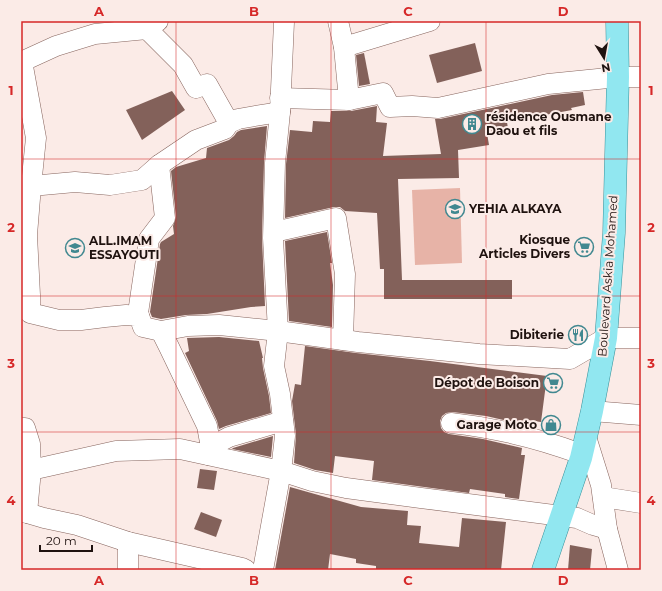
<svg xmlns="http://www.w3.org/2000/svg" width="662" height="591" font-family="Montserrat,sans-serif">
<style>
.pitch{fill:#e7b3a7}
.building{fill:#83615a}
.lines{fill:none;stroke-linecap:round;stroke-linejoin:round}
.minor-casing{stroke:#87655e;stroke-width:21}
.major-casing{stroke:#39929b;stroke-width:23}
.minor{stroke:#fff;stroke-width:20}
.major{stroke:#91e7f0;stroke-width:22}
.grid{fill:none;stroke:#d62828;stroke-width:1;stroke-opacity:0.55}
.labels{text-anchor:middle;stroke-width:4;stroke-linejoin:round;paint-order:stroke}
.poi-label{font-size:12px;font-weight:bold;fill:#1f120f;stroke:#fbebe7;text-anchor:end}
.street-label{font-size:12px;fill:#1f120f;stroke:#fbebe7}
.neatline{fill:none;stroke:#d62828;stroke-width:1.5}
.grid-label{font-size:13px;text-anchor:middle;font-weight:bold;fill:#d62828}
</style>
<rect width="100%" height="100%" fill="#fbebe7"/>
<!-- pitch -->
<path class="pitch" d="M460,188l2,75 -47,2 -3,-75z"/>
<!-- building -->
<g class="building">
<path d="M475,43l7,28 -45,12 -8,-28z"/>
<path d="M364,53l6,31 -11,2 -3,-31z"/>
<path d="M172,91l13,19 -43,30 -16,-30z"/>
<path d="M583,92l2,13 -14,3 1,2 -65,12 1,7 -21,4 2,12 -31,5 1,28 -61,1 4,101h110v19h-128v-30h-4l-3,-56 -32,-2 -5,-4h-6l-49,11 1,-54 4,-34 22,2 1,-11 17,1 1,-11h20l26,-5 -1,16 11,1 -4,33 58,-2 -6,-35h5l112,-24z"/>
<path d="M267,126l-3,37 -2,75 3,68 -14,1 -44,7 -21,1 -25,4 -9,-2 -2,-5 10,-68 1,-2 13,-8 -1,-8 3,-9 -5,-46 5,-4 30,-9 1,-10 22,-8 5,-4 3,-4 4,-2z"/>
<path d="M327,232l5,31h-2l3,22 -1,42 -43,-6 -4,-80z"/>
<path d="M219,337l40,4 4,17h-1l1,10 6,28 2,17 -45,13 -7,3 -2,-8 -32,-68 4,-2 -2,-13z"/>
<path d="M305,346l51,7 74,8 117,15 -6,46 -15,-2 -1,5 -39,-9 -34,-4 -6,1 -4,3 -2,5 1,7 3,4 5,2 34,5 39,9 -1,7h4l-6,44 -14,-2v-3l-35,-5 -1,4 -97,-13 2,-19 -39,-5 -2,17 -18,-3 -21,-7 2,-28 -4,-34 3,-17 6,1z"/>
<path d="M273,436l-2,21 -39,-8 1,-1z"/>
<path d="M200,469l17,2 -3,19 -17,-2z"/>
<path d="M290,487l71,20 47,4 -1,14 14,1 -2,17 40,4 3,-29 44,4 -5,48h-125v-4l-20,-3v-4l-26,-5 -2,16h-53z"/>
<path d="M201,512l21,8 -6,17 -22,-8z"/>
<path d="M570,545l22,4 -2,21h-22z"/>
</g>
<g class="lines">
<defs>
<g id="minor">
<path d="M338,21l6,26 86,-26"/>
<path d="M147,29l36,36 13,23 11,-4 22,39"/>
<path d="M344,47l5,53"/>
<path d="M22,61l14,77 -5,48 -4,49 3,60v18l29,7h22l24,-3 21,-2 13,1 4,11 18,4 27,-5 31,-1 59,6 80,11 121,12 91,5 36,-21h35"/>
<path d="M21,62l35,-16 39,-12 52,-5 11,-8"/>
<path d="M280,98l69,2 34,-7 7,14 22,-1 26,2 110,-24 70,-7h23"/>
<path d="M31,186l44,-4 35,3 32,-5 17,-15 37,-25 29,-11 4,-6 9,-4 17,-3 25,-4"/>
<path d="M274,232l62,-14 9,56 -2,66"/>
<path d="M139,316l-1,-3 11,-74 16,-21 -6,-53"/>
<path d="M161,331l8,16 38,79 3,16 -1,13"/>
<path d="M592,411l49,4"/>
<path d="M451,423c46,5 87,15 130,31"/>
<path d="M21,428h4l5,16 1,26 -4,43"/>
<path d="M586,437l15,48 6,44 11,41"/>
<path d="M209,455l5,-10 15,-8 54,-16"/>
<path d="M31,470l85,-19 64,-2 101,22 31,10 34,7 75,10 156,20 16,7 14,4"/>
<path d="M603,497l38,6"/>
<path d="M21,512l6,1 17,5 33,7 51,17 114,26 4,2"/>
<path d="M128,570v-28"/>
<path d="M263,570l18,-99 4,-35 -5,-42 -6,-28 4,-35 -5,-93 2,-75 5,-51 4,-90"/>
</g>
<path id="major" d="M543,570l38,-112 11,-47 14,-73 8,-105 4,-156 -1,-56"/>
</defs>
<!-- minor casing -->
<use href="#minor" class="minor-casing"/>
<!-- major casing -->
<use href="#major" class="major-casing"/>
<!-- minor -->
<use href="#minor" class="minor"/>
<!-- major -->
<use href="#major" class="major"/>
</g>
<!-- grid -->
<path class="grid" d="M176,21v549M331,21v549M486,21v549M21,159h620M21,296h620M21,432h620"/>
<!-- icons -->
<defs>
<symbol id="building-ring" viewBox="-11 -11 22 22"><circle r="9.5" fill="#fbebe7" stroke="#418890" stroke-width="1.5"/><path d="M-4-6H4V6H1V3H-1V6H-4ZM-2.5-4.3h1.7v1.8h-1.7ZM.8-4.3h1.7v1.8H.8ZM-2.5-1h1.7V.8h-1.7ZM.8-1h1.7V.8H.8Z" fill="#418890"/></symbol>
<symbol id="school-ring" viewBox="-11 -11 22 22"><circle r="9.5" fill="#fbebe7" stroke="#418890" stroke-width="1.5"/><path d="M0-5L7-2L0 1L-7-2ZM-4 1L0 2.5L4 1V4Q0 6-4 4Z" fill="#418890"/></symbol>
<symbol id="supermarket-ring" viewBox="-11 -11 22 22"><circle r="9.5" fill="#fbebe7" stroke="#418890" stroke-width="1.5"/><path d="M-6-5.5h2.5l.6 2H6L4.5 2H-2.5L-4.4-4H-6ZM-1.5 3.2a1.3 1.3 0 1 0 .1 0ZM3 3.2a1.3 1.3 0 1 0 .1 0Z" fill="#418890"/></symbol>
<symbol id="restaurant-ring" viewBox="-11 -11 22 22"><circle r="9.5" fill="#fbebe7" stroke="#418890" stroke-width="1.5"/><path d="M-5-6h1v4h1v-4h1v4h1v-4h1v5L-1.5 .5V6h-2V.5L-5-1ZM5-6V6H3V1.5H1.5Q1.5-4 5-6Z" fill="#418890"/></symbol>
<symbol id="shop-ring" viewBox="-11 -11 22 22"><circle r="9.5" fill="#fbebe7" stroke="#418890" stroke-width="1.5"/><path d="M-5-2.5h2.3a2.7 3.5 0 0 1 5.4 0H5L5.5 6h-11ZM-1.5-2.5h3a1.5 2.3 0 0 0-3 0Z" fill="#418890"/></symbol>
</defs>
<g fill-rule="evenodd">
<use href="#building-ring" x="461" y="113" width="22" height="22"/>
<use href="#school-ring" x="444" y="198" width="22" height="22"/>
<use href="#supermarket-ring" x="573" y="236" width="22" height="22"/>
<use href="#school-ring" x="64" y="237" width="22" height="22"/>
<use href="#restaurant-ring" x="567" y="324" width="22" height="22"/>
<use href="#supermarket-ring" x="542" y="372" width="22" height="22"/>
<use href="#shop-ring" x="540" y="414" width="22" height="22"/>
</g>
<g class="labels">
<!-- poi labels -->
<g class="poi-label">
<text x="486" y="121" text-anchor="start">résidence Ousmane<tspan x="486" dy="14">Daou et fils</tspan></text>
<text x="469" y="213" text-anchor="start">YEHIA ALKAYA</text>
<text x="570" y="244">Kiosque<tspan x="570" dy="14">Articles Divers</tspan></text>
<text x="89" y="245" text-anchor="start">ALL.IMAM<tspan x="89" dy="14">ESSAYOUTI</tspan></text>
<text x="564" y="339">Dibiterie</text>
<text x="539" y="387">Dépot de Boison</text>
<text x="537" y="429">Garage Moto</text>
</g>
<!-- street labels -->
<g class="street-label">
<text transform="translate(608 276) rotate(-86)" y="4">Boulevard Askia Mohamed</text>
</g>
</g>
<!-- border -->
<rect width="662" height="591" fill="none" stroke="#fbebe7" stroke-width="44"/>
<!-- north arrow -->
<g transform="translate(604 58) rotate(169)" stroke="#fbebe7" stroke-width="3" paint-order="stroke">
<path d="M0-3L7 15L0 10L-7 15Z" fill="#1f120f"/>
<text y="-6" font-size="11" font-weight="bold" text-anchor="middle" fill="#1f120f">N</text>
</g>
<!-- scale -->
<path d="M40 545v6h52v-6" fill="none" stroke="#1f120f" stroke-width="2"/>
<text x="46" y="545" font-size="12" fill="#1f120f" stroke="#fbebe7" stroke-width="3" paint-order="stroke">20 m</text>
<rect x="22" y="22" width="618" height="547" class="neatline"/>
<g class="grid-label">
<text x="99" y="16">A</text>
<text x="254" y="16">B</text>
<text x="408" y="16">C</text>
<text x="563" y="16">D</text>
<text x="11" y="95">1</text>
<text x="651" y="95">1</text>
<text x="11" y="232">2</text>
<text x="651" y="232">2</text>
<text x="11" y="368">3</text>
<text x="651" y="368">3</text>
<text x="11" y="505">4</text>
<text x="651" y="505">4</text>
<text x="99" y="585">A</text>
<text x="254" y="585">B</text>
<text x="408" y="585">C</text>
<text x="563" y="585">D</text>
</g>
</svg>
